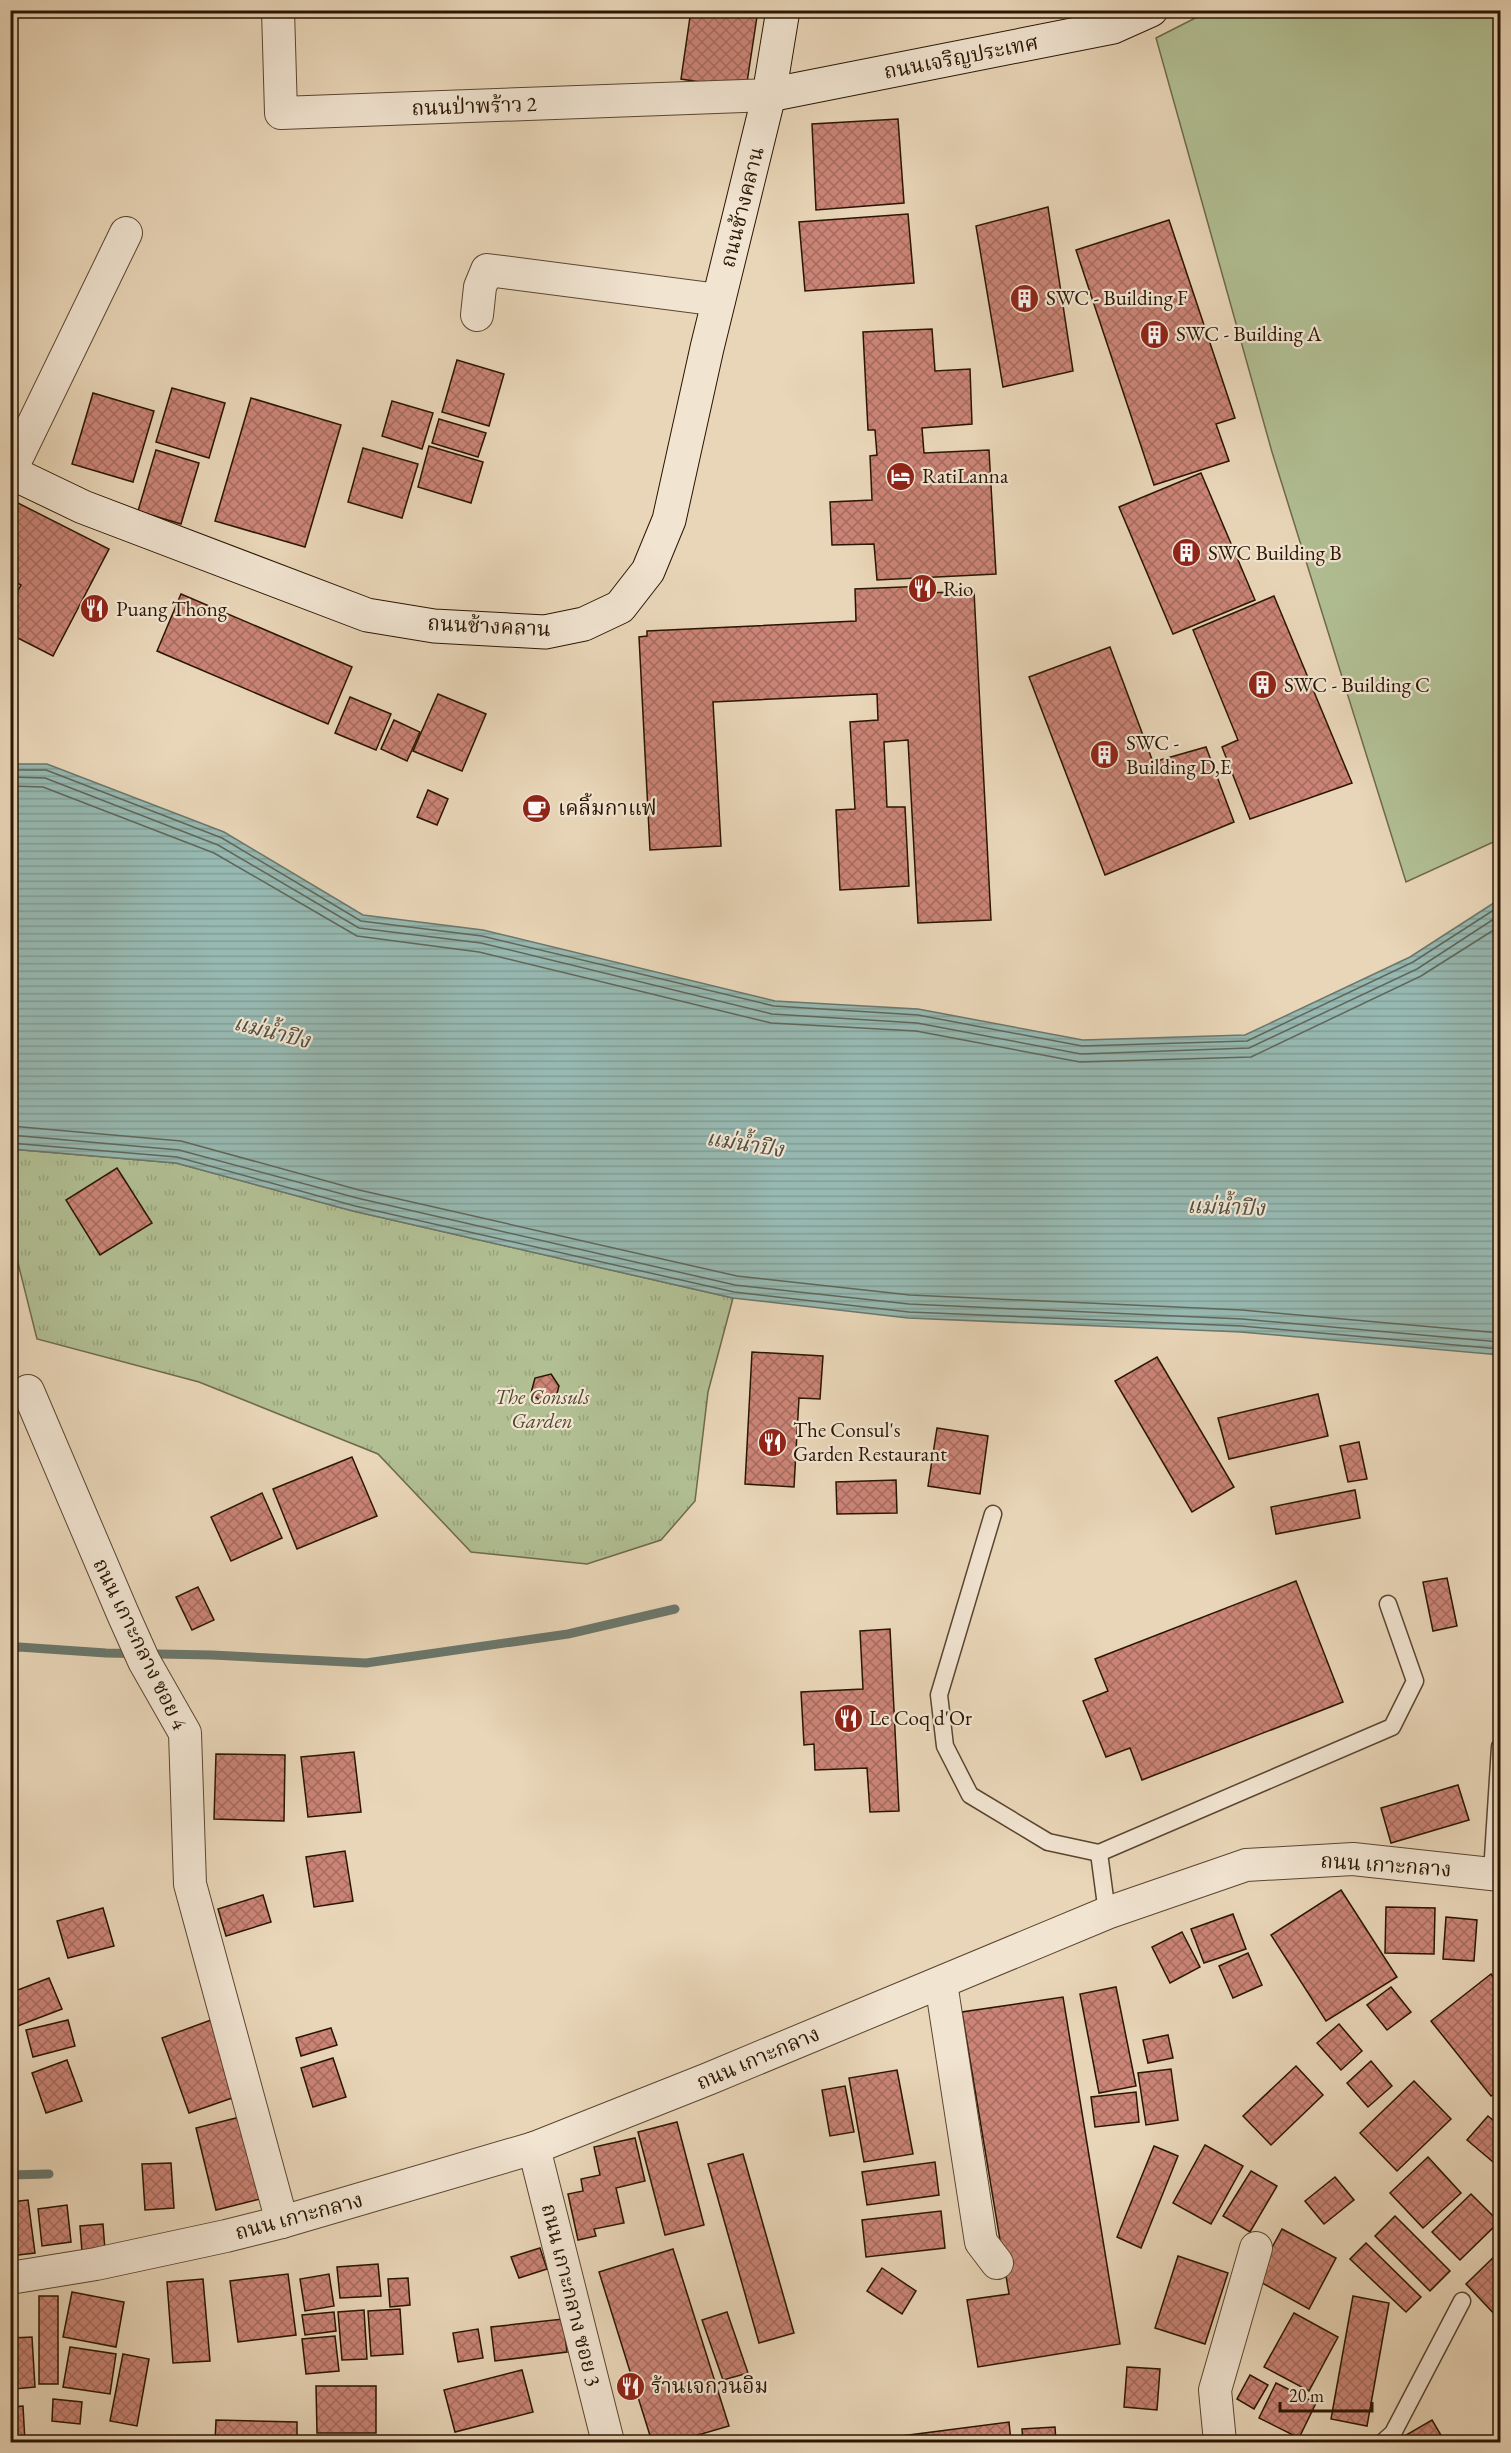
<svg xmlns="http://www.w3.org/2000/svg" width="1511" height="2453" font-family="'EB Garamond','Noto Serif Thai',serif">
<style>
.grass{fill:#b1bf93;stroke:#6e6a4a;stroke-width:1.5}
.park{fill:url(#park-tufts);stroke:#6e6a4a;stroke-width:1.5}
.water{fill:url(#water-rules);stroke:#6b776c;stroke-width:1.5}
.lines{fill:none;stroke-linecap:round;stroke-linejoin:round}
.shore{stroke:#60675a;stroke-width:1.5}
.stream{stroke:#6b776c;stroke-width:9}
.building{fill:url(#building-cross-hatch);stroke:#2a1502;stroke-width:1.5}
.lane-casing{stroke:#5a4530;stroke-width:19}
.street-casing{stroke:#5a4530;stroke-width:34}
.secondary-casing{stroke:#2a1502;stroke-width:35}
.lane{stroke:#f1e4d1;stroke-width:16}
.street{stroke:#f1e4d1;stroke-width:32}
.secondary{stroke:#f1e4d1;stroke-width:33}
.labels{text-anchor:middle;stroke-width:4.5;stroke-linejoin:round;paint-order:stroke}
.street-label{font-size:21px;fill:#2a1502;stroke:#f1e4d1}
.poi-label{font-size:21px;fill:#2a1502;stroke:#f1e4d1;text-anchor:start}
.park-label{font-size:21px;font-style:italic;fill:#52482e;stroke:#f1e4d1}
.water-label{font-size:22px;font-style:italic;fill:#504e40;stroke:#f1e4d1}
</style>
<defs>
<pattern id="park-tufts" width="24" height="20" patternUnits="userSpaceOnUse" patternTransform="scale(1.5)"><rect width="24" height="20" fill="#b1bf93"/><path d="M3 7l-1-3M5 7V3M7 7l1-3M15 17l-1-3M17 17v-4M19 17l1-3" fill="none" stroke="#98a37d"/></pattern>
<pattern id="water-rules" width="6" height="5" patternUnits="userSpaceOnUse" patternTransform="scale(1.5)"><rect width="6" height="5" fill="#97b9b2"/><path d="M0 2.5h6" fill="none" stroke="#829e97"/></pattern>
<pattern id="building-cross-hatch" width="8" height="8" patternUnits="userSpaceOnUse" patternTransform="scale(1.5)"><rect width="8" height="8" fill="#cb8476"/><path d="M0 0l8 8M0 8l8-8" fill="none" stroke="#a56b5f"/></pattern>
</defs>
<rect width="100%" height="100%" fill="#e9d6b8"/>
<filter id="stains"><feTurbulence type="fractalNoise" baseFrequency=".00333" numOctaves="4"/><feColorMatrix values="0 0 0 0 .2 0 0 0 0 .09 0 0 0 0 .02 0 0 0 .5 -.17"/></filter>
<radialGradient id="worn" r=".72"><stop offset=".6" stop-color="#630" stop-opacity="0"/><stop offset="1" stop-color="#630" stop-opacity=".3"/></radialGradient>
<!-- grass -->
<path class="grass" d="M1211,10l289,1v828l-94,43 -134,-430 -116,-414z"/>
<!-- park -->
<path class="park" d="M10,1149l166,14 177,48 380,87 -25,94 -13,109 -34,39 -74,24 -116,-12 -93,-98 -179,-72 -162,-43 -26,-104z"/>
<!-- water -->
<path class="water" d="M10,764h37l177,68 139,83 120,15 292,71 143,8 165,31 162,-5 165,-78 90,-58v456l-259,-23 -333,-14 -175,-20 -380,-87 -177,-48 -165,-14z"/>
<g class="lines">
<!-- shore -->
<g class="shore">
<path d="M10,770h36l176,68 139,83 121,15 292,70 144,9 164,31 165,-5 166,-79 87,-56"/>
<path d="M10,777l35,1 173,67 141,83 122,15 291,71 145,9 164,31 168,-6 168,-79 83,-54"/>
<path d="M10,786l33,1 171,66 143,83 122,16 292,71 145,8 164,31 171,-5 170,-81 79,-50"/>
<path d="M10,1126l171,15 178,49 378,86 173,19 332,15 258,23"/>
<path d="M10,1135l169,15 178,48 378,87 174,19 333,15 258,23"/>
<path d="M10,1143l167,14 178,49 379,86 175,20 332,14 259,23"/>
</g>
<!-- stream -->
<g class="stream">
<path d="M10,1650l9,-3 87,6 106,2 154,8 202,-29 107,-25"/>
<path d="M10,2175l39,-1"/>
</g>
</g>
<!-- building -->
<g class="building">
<path d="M691,10h67l-12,79 -65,-10z"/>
<path d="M898,119l6,84 -88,7 -4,-86z"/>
<path d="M1048,207l25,164 -70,16 -27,-161z"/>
<path d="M908,214l6,69 -109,8 -6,-69z"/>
<path d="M1169,220l66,198 -19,6 13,37 -75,24 -78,-235z"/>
<path d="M932,329l3,42 35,-2 2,55 -50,4 2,25 65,-3 7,124 -119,6 -3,-36 -42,1 -2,-43 42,-2 -2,-44 7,-1 -2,-25h-7l-5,-98z"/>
<path d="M457,360l47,14 -15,52 -47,-14z"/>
<path d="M172,388l53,15 -16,55 -53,-16z"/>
<path d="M93,393l61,18 -21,71 -61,-18z"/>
<path d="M251,398l90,27 -36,122 -90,-26z"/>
<path d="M392,401l41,12 -11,36 -40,-13z"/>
<path d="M439,419l47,14 -8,24 -46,-14z"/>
<path d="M429,446l54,16 -12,41 -53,-16z"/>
<path d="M363,448l55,16 -16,54 -54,-16z"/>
<path d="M156,450l43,13 -18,61 -43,-13z"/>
<path d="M1201,473l54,127 -82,34 -54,-127z"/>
<path d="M10,499l99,50 -56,107 -43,-22v-28l11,-21 -11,-6z"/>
<path d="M927,586v7l47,-2 17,329 -73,3 -10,-183 -24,2 3,65h18l4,79 -69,4 -4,-80 19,-1 -5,-87 28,-2 -1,-26 -164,8 8,144 -71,4 -11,-213 8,-1v-5l209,-10 -1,-32z"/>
<path d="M181,594l171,73 -24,57 -171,-73z"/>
<path d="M1274,596l78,187 -102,36 -28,-72 16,-7 -45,-110z"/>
<path d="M1110,647l43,115 53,-15 28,75 -129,53 -76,-198z"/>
<path d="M438,694l48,20 -24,57 -49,-20z"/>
<path d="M350,697l41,17 -15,36 -41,-17z"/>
<path d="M394,720l26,12 -13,29 -26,-12z"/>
<path d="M428,790l20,9 -11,26 -20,-8z"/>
<path d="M117,1168l35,55 -52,32 -34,-55z"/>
<path d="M752,1352l71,4 -3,43 -21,-1 -5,89 -49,-3z"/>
<path d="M1157,1357l77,130 -42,25 -77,-131z"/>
<path d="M551,1374l8,12 -3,11 -13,6 -12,-10 4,-15z"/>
<path d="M1318,1394l10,42 -99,23 -11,-41z"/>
<path d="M937,1428l51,8 -8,58 -52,-8z"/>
<path d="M1359,1442l8,37 -19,3 -8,-36z"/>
<path d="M352,1457l25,59 -80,33 -24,-60z"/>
<path d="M896,1480l1,33 -60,1 -1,-32z"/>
<path d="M1355,1490l5,28 -84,16 -5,-27z"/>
<path d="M262,1493l20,45 -51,23 -20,-44z"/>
<path d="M1447,1578l10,48 -24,5 -10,-49z"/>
<path d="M1296,1581l47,121 -201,78 -12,-32 -24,9 -23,-56 25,-10 -13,-32z"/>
<path d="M198,1587l16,33 -22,10 -16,-33z"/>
<path d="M890,1629l9,182 -29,1 -3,-44 -52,2 -1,-26 -10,1 -3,-53 62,-3 -3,-58z"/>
<path d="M354,1752l7,60 -53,5 -7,-60z"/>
<path d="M216,1754l69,1 -1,66 -70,-2z"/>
<path d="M1458,1785l11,35 -78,23 -10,-35z"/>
<path d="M345,1851l8,50 -39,6 -8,-50z"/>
<path d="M1341,1890l56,87 -71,44 -55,-86z"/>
<path d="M263,1895l8,27 -45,14 -8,-27z"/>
<path d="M1386,1907l49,1 -1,46 -49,-1z"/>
<path d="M103,1908l11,38 -46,12 -11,-37z"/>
<path d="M1233,1914l13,35 -42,14 -13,-34z"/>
<path d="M1446,1917l31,3 -3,41 -31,-2z"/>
<path d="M1182,1932l18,35 -30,16 -18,-36z"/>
<path d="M1248,1953l14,32 -29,13 -14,-32z"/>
<path d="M1491,1974l9,12v103l-9,7 -60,-75z"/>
<path d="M49,1978l13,31 -52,20v-36z"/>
<path d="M1116,1987l20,99 -37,7 -19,-99z"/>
<path d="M1391,1987l20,25 -24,18 -20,-25z"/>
<path d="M1063,1997l57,347 -142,23 -11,-67 42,-6 -47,-282z"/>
<path d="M68,2020l7,26 -42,11 -7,-27z"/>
<path d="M211,2020l27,76 -49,17 -27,-75z"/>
<path d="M1339,2024l23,27 -21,19 -24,-27z"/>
<path d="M331,2028l6,17 -36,11 -5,-18z"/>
<path d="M1168,2035l5,23 -25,5 -5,-23z"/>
<path d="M333,2058l13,39 -33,10 -12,-39z"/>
<path d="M67,2060l15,41 -36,12 -14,-40z"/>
<path d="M1371,2061l21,25 -24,21 -21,-24z"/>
<path d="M1296,2066l27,29 -52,50 -28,-29z"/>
<path d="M1171,2069l7,51 -32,5 -8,-52z"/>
<path d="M897,2070l16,84 -49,8 -15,-84z"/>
<path d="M1414,2081l37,38 -54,52 -37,-38z"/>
<path d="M845,2086l9,46 -24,4 -8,-46z"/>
<path d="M1136,2092l3,30 -44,5 -4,-30z"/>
<path d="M248,2115l20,82 -52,13 -20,-82z"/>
<path d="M1488,2116l12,10 -1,41 -32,-27z"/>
<path d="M677,2122l27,103 -39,10 -27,-103z"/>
<path d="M635,2138l10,43 -29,7 8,35 -30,6 2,7 -18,4 -10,-46 15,-3 -2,-12 19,-4 -6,-28z"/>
<path d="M1205,2145l38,21 -32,58 -38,-21z"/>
<path d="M1154,2146l24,10 -37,92 -24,-11z"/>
<path d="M743,2154l51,179 -35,10 -51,-179z"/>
<path d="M1428,2157l33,36 -38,35 -33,-35z"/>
<path d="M935,2162l4,33 -72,10 -5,-33z"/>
<path d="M171,2163l3,45 -29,2 -3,-46z"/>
<path d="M1251,2171l26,15 -27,46 -27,-16z"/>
<path d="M1335,2177l19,23 -30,24 -19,-23z"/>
<path d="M1471,2194l28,28 -39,38 -28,-28z"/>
<path d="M28,2200l7,53 -25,3v-54z"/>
<path d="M67,2205l4,37 -29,4 -4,-37z"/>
<path d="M941,2211l4,37 -79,9 -4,-37z"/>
<path d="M1395,2216l55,55 -20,20 -55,-55z"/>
<path d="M103,2224l2,26 -23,2 -2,-26z"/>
<path d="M1282,2229l54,29 -27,51 -54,-30z"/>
<path d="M1366,2243l55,54 -15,15 -56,-53z"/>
<path d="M540,2248l7,21 -28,9 -8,-21z"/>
<path d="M673,2249l56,177 -55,16h-22l-53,-170z"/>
<path d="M1500,2251v69l-34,-36z"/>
<path d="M1178,2256l50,17 -23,71 -50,-16z"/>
<path d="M378,2264l3,32 -41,2 -3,-31z"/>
<path d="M882,2268l34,23 -14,23 -35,-23z"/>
<path d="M288,2274l8,61 -58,7 -8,-61z"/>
<path d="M329,2274l5,32 -29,5 -5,-32z"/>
<path d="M408,2278l2,27 -20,2 -2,-28z"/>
<path d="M203,2279l7,82 -37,2 -6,-81z"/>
<path d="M72,2292l52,10 -8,45 -53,-10z"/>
<rect x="39" y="2296" width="19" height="88"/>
<path d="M1353,2296l36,7 -22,123 -36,-7z"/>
<path d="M400,2309l3,45 -32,2 -3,-45z"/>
<path d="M364,2310l3,49 -25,1 -4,-48z"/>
<path d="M334,2312l2,19 -31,4 -3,-20z"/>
<path d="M727,2312l21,61 -25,7 -21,-60z"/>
<path d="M1294,2313l44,24 -29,54 -45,-24z"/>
<path d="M563,2319l4,33 -72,9 -4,-34z"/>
<path d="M478,2329l5,29 -25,4 -5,-29z"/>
<path d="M335,2336l4,35 -33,3 -4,-35z"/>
<path d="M32,2337l3,50 -21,2 -2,-51z"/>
<path d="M70,2347l46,7 -6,40 -47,-7z"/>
<path d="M123,2354l26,5 -12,67 -27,-5z"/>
<path d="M1127,2367l33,2 -3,41 -33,-3z"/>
<path d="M522,2370l11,42 -78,20 -11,-42z"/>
<path d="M1250,2375l18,10 -14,24 -17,-10z"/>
<path d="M1276,2383l40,20 -17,35 -40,-20z"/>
<path d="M316,2386h60v47h-59z"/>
<path d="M53,2399l29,3 -2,22 -28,-3z"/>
<path d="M23,2406l2,36h-15v-35z"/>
<path d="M216,2420l81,2v20h-82z"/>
<path d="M1432,2420l13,22h-42l-2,-4z"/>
<path d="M1009,2422l2,20h-124l-1,-4z"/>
<path d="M1055,2427l1,15h-33l-1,-13z"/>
<path d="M1148,2437l1,5h-42z"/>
</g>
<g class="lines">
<defs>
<g id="lane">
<path d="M993,1514l-54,181 6,51 25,49 78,47 51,11"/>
<path d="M1492,1873l8,-126"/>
<path d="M1107,1913l-8,-60 293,-126 23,-46 -27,-77"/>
<path d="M1383,2442l10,-9 69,-132"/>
</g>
<g id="street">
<path d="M278,10l3,103 488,-18"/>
<path d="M477,315l3,-28 7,-17 232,30"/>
<path d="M10,472l116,-239"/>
<path d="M28,1391l95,223 21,47 41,72 5,151 92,338"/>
<path d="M941,1983l40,259 16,21"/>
<path d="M534,2148l74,294"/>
<path d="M10,2278l86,-14 130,-28 56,-14 252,-74 174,-69 399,-166 139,-48 107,-6 147,16"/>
<path d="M1220,2442l-5,-52 41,-142"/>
</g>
<g id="secondary">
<path d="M769,95l344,-68 38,-17"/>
<path d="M10,472l73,35 284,108 67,11 111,6 39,-8 36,-17 28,-36 21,-51 38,-172 62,-253 14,-85"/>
</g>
</defs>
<!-- lane casing -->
<use href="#lane" class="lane-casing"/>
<!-- street casing -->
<use href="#street" class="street-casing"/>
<!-- secondary casing -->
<use href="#secondary" class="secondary-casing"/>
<!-- lane -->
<use href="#lane" class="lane"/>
<!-- street -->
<use href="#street" class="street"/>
<!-- secondary -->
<use href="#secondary" class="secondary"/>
</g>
<!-- icons -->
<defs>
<symbol id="building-disc" viewBox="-11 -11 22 22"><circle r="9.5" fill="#8f2418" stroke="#f1e4d1"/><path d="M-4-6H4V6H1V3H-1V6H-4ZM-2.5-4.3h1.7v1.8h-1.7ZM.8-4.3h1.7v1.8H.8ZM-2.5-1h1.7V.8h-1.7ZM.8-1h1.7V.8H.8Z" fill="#fff"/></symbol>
<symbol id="hotel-disc" viewBox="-11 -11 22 22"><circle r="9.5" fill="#8f2418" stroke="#f1e4d1"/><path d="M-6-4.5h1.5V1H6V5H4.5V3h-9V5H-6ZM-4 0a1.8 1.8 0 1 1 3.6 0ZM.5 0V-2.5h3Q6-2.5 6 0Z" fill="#fff"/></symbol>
<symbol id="restaurant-disc" viewBox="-11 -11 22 22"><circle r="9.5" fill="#8f2418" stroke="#f1e4d1"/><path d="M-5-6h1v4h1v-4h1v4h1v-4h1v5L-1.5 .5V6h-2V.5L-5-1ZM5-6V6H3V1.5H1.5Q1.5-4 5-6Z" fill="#fff"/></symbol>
<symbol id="cafe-disc" viewBox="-11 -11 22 22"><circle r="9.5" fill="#8f2418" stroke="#f1e4d1"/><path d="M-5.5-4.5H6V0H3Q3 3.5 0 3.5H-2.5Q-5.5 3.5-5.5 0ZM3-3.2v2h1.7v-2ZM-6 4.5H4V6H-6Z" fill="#fff"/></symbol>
</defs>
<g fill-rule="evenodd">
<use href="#building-disc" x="1008" y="282" width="33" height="33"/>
<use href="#building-disc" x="1138" y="318" width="33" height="33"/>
<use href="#hotel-disc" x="884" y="460" width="33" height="33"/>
<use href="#building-disc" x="1170" y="536" width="33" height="33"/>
<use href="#restaurant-disc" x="906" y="572" width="33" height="33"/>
<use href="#restaurant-disc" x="78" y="592" width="33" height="33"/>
<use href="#building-disc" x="1246" y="668" width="33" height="33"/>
<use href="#building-disc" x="1088" y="738" width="33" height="33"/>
<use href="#cafe-disc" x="520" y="792" width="33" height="33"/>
<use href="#restaurant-disc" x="756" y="1426" width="33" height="33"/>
<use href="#restaurant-disc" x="832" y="1702" width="33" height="33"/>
<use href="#restaurant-disc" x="614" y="2370" width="33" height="33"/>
</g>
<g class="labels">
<!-- street labels -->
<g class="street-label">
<text transform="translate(961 57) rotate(-11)" y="7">ถนนเจริญประเทศ</text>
<text transform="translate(474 106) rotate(-2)" y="7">ถนนป่าพร้าว 2</text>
<text transform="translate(742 207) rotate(-76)" y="7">ถนนช้างคลาน</text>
<text transform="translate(489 626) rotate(3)" y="7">ถนนช้างคลาน</text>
<text transform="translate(140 1644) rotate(64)" y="7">ถนน เกาะกลาง ซอย 4</text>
<text transform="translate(1386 1865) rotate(4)" y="7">ถนน เกาะกลาง</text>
<text transform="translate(758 2058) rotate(-23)" y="7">ถนน เกาะกลาง</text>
<text transform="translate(299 2216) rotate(-15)" y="7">ถนน เกาะกลาง</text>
<text transform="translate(571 2295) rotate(76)" y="7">ถนน เกาะกลาง ซอย 3</text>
</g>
<!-- poi labels -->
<g class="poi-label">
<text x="1046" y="305">SWC - Building F</text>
<text x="1176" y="341">SWC - Building A</text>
<text x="922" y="483">RatiLanna</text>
<text x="1208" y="560">SWC Building B</text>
<text x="943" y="596">Rio</text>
<text x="116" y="616">Puang Thong</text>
<text x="1284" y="692">SWC - Building C</text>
<text x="1126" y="750">SWC -<tspan x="1126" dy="24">Building D,E</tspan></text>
<text x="558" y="815">เคลิ้มกาแฟ</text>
<text x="793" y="1437">The Consul's<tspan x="793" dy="24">Garden Restaurant</tspan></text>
<text x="869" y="1725">Le Coq d'Or</text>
<text x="651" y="2393">ร้านเจกวนอิม</text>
</g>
<!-- park labels -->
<g class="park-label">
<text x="542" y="1404">The Consuls<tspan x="542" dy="24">Garden</tspan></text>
</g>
<!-- water labels -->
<g class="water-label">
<text transform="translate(272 1031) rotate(14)" y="8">แม่น้ำปิง</text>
<text transform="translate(745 1143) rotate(9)" y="8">แม่น้ำปิง</text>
<text transform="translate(1226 1206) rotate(2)" y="8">แม่น้ำปิง</text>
</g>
</g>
<!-- margin -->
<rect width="1511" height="2453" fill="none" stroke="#e9d6b8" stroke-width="36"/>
<rect x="12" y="12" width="1487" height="2429" fill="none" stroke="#2a1502" stroke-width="3"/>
<rect x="18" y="18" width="1475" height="2417" fill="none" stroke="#2a1502" stroke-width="1.5"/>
<!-- scale -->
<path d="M1280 2402v9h92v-9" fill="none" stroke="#2a1502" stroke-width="3"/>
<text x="1289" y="2402" font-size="18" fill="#2a1502" stroke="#f1e4d1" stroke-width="4.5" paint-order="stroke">20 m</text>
<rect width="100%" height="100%" filter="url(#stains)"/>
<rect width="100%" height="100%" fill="url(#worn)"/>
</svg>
